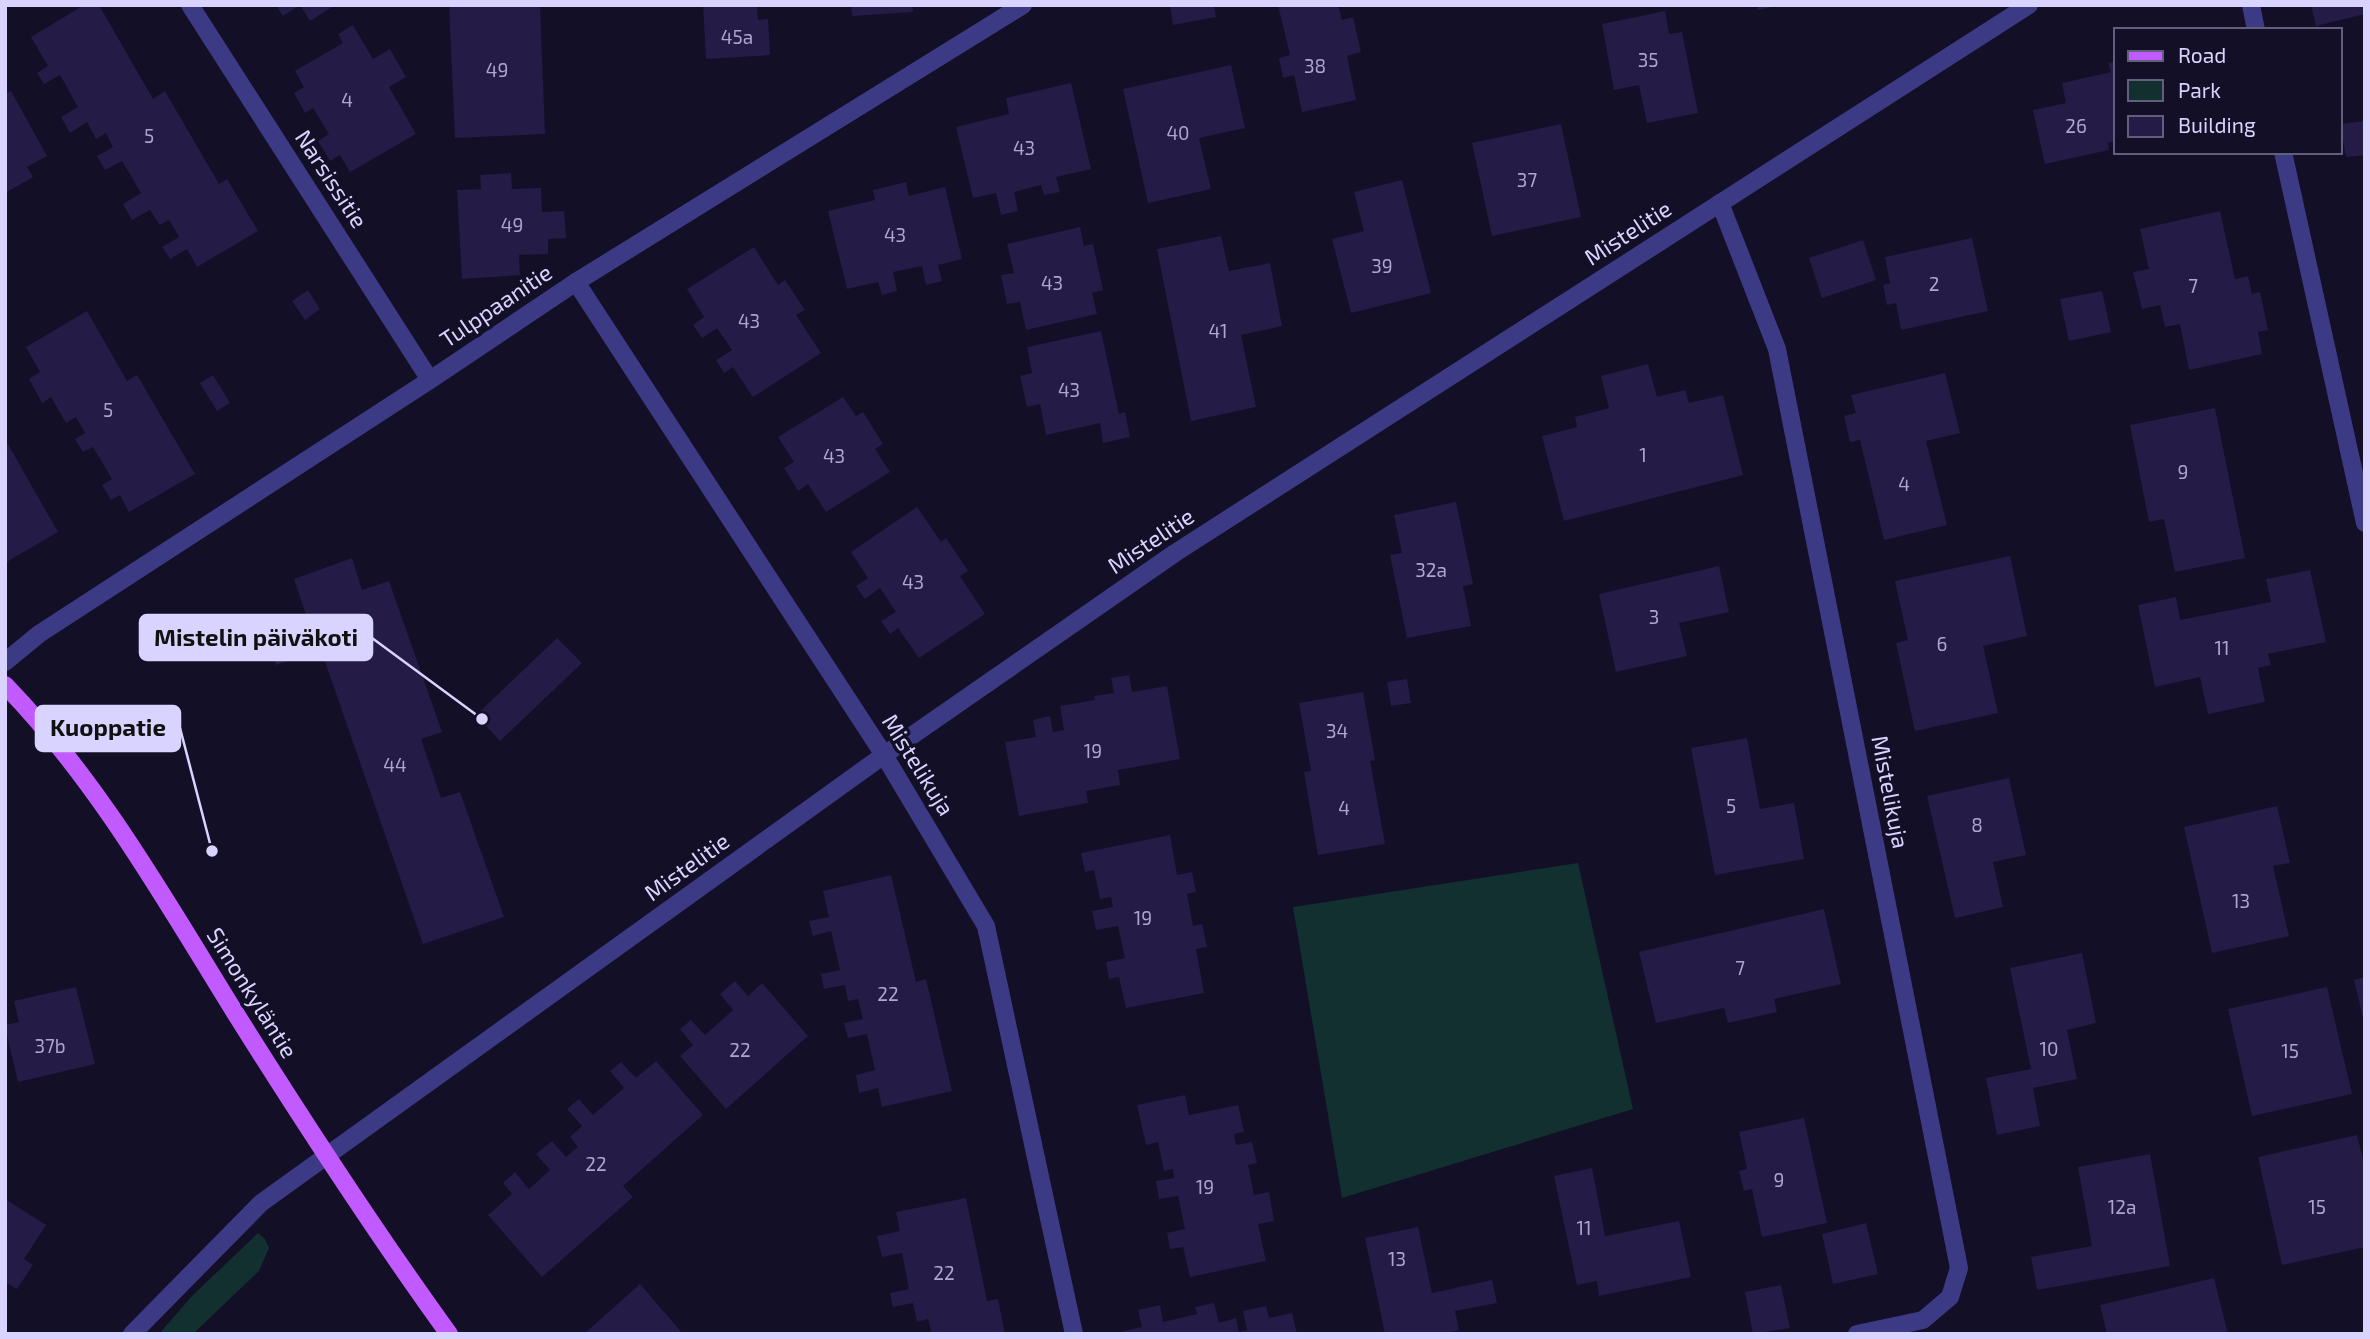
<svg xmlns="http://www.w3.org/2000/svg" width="2370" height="1339" font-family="'Exo 2',sans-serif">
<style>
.green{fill:#12302f}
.building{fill:#241b47}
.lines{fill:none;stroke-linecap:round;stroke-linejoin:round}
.minor{stroke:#3d3a85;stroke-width:18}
.major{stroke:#c25bff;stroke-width:18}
.labels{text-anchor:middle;stroke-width:7;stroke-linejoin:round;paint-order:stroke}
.number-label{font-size:19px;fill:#aca6d1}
.street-label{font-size:23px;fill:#d9d4ff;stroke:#130f26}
.leader{fill:none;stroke:#d9d4ff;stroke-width:2.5}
.callout-dot{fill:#d9d4ff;stroke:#130f26;stroke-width:2.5}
.callout{fill:#d9d4ff;stroke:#d9d4ff;stroke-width:2.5}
.callout-label{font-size:24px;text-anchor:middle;font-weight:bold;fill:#111}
</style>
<rect width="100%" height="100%" fill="#130f26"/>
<!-- green -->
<g class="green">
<path d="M1578,863l55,246 -291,89 -49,-291z"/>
<path d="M258,1233l7,6 4,9 -10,23 -66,63h-34l33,-38z"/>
</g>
<!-- building -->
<g class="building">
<path d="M84,5h15l54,94 12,-8 54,93 8,-5 31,52 -61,36 -10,-18 -17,10 -8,-12 17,-10 -10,-17 -9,5 -10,-15 -18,10 -9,-16 18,-11 -19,-32 -17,9 -8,-14 16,-9 -7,-14 -10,6 -9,-17 -17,11 -9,-16 17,-10 -18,-32 -16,9 -7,-11 11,-7 -17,-29z"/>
<path d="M276,5h59l-25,16 -10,-16 -17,11z"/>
<path d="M449,5h91l5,129 -90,4z"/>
<path d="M703,5h54l1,15 10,-1 2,36 -64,4z"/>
<path d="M851,5h61l1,7 -61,4z"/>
<path d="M1170,5h44l2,12 -43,8z"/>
<path d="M1278,5h60l4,15 11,-3 8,35 -14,4 9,44 -54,12 -8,-37 -11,3 -4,-20 11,-3z"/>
<path d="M1757,5h18l1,1 -18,4z"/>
<path d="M2311,5h54v9l-49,12z"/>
<path d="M1665,11l4,23 13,-2 16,81 -51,10 -8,-38 -25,5 -12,-66z"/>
<path d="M353,25l20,34 17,-10 16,28 -17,10 27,47 -66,38 -10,-17 -10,6 -12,-20 11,-7 -16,-26 -8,5 -11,-20 10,-6 -9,-16 48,-28 -5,-9z"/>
<path d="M2116,61v80l-8,2 1,7 -64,14 -12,-54 33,-7 -4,-20 49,-11 -3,-9z"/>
<path d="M1231,65l14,63 -46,10 12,51 -63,14 -25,-114z"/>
<path d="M1071,83l20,86 -35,8 4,15 -16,3 -3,-10 -27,7 4,19 -17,4 -5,-22 -23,5 -17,-71 53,-13 -3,-16z"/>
<path d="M11,91l36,65 -20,11 6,10 -28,16v-99z"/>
<path d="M2365,121v34l-19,2 -6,-33z"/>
<path d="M1561,124l20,93 -89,19 -20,-93z"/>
<path d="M511,173l1,16 29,-1 1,24 22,-1 2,27 -18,1v15l-29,1 1,20 -58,4 -5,-89 24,-1 -1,-14z"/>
<path d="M1402,180l29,113 -80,20 -19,-74 32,-8 -10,-39z"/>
<path d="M906,182l3,14 36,-9 17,72 -24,6 4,16 -16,4 -4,-19 -29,6 4,19 -15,4 -4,-13 -31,7 -19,-78 47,-11 -2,-10z"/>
<path d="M2220,211l15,68 13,-3 4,18 8,-2 8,38 -10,2 4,22 -73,16 -9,-46 -15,3 -5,-22 -18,4 -9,-37 16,-3 -9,-40z"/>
<path d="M1080,227l4,19 9,-2 10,46 -11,3 5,21 -71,16 -6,-28 -13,2 -6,-29 13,-2 -7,-29z"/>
<path d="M1221,236l8,35 41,-8 12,63 -41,9 15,72 -65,14 -34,-172z"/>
<path d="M1972,238l16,73 -87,19 -5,-27 -9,2 -4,-20 7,-2 -5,-26z"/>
<path d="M1863,240l13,40 -54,18 -13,-40z"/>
<path d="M754,247l24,38 7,-5 20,30 -9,5 25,38 -68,44 -20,-30 -9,6 -8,-13 16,-10 -15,-22 -15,10 -9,-13 11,-8 -17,-28z"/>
<path d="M308,290l12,19 -15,11 -13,-19z"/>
<path d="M2102,291l9,41 -42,9 -9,-42z"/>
<path d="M87,311l40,70 10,-6 58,99 -66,38 -9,-17 -9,5 -9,-15 10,-6 -19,-32 -10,5 -8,-13 10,-6 -9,-16 -10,6 -15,-26 -9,6 -13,-24 11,-7 -14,-25z"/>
<path d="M1101,331l18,83 6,-2 5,25 -27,6 -3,-20 -54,12 -6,-31 -13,3 -7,-31 12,-3 -5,-26z"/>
<path d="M1648,364l9,33 28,-7 4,13 34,-8 20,80 -179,46 -22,-85 35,-9 -2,-10 34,-9 -8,-32z"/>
<path d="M1945,373l15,60 -34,8 21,84 -63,15 -24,-100 -10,2 -6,-26 12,-3 -5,-18z"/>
<path d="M213,375l17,28 -13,8 -17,-28z"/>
<path d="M843,397l13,19 7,-4 20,32 -8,5 15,23 -64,40 -18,-28 -10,7 -14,-23 10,-6 -16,-25z"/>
<path d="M2215,408l30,150 -70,14 -11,-53 -15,3 -19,-97z"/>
<path d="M5,439l53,93 -53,31z"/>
<path d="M1456,502l17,82 -10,2 8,40 -64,12 -17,-83 12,-2 -8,-38z"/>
<path d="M917,507l24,35 5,-4 22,33 -8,5 25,38 -66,44 -21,-30 -8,6 -9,-13 15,-9 -16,-24 -15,11 -9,-13 12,-8 -17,-26z"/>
<path d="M2010,556l17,80 -44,10 15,67 -83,18 -19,-88 12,-3 -13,-59z"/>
<path d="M352,558l10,32 27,-9 53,151 -21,7 20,59 19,-6 44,125 -81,27 -102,-294 -45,15 -9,-26 42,-15 -15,-45z"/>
<path d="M1719,566l10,46 -50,11 8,33 -71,16 -17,-78z"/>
<path d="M2310,570l16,72 -58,12 3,11 -13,3 7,34 -57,12 -8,-37 -45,10 -17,-82 38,-8 4,23 91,-18 -5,-23z"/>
<path d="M557,638l25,25 -82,78 -24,-26z"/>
<path d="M1129,675l3,17 35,-6 13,73 -62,11 2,15 -34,6 2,12 -69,13 -14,-74 31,-5 -3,-17 17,-4 3,16 11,-2 -4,-24 35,-6 -1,-4 20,-3 -3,-15z"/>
<path d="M1407,679l4,24 -20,3 -4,-24z"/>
<path d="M1363,692l12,68 -5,1 15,83 -67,11 -14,-83 7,-1 -12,-68z"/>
<path d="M1747,738l13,71 34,-6 10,56 -89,16 -24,-127z"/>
<path d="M2009,778l17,77 -33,7 10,45 -48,11 -28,-122z"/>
<path d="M2277,806l13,57 -17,3 16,70 -77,17 -28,-126z"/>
<path d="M1170,835l7,40 15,-3 4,20 -9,2 6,32 9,-2 5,23 -11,2 8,44 -78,15 -7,-31 -10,2 -3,-17 19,-4 -7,-32 -22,4 -4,-19 21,-4 -2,-10 -11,2 -6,-29 -9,2 -4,-19z"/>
<path d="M891,875l25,107 10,-3 26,112 -70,16 -4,-19 -19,5 -3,-18 19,-5 -8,-36 -19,4 -4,-15 19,-4 -5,-20 -10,2 -3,-16 -21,4 -3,-15 19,-4 -9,-39 -18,5 -4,-15 20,-4 -6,-26z"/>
<path d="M1824,909l17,75 -67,15 3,13 -49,11 -4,-15 -68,15 -17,-71z"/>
<path d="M2082,953l14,70 -29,7 10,49 -44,9 7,38 -43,9 -11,-57 45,-9 -21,-101z"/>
<path d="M2365,977v45h-1l-10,-42z"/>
<path d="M735,981l13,15 14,-13 46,53 -82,73 -46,-53 13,-11 -13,-16 11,-9 14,15 28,-25 -13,-16z"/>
<path d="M76,987l19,77 -77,18 -13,-55v-2l14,-3 -5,-21z"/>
<path d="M2327,987l25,107 -100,22 -24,-107z"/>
<path d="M656,1061l47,54 -80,71 10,11 -91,80 -54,-62 24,-21 -9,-11 12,-11 14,17 21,-19 -14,-16 16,-13 14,16 12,-10 -8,-10 12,-11 -15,-17 12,-10 14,16 31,-27 -14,-17 11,-9 15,16z"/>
<path d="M1185,1095l4,20 49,-10 6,27 -10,2 2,11 16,-3 5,21 -9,2 6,30 15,-3 5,29 -16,3 8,37 -76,16 -7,-30 -13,2 -3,-16 18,-4 -7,-33 -19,3 -3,-18 18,-3 -1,-9 -9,2 -6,-29 -12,3 -9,-40z"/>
<path d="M1804,1118l23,105 -65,14 -10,-48 -8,2 -5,-20 8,-2 -8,-37z"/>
<path d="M2357,1135l8,33v79l-83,18 -24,-108z"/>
<path d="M2150,1154l20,112 -133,24 -6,-33 61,-11 -14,-79z"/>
<path d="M1592,1168l13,68 74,-15 12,56 -92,19 -2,-15 -20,4 -23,-109z"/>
<path d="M966,1198l21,103 11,-2 7,35h-81l7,-3 -3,-12 -11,3 -4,-19 -20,4 -3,-14 19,-4 -7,-36 -20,4 -5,-21 23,-5 -4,-19z"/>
<path d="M5,1199l41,26 -22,34 9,6 -16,24 -12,-7z"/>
<path d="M1866,1223l12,51 -45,10 -11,-50z"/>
<path d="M1418,1227l14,66 60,-13 5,23 -42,8 4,19 -16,4h-58l-20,-96z"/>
<path d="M2214,1278l14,56h-121l-7,-29z"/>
<path d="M640,1284l43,50h-99z"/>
<path d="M1781,1285l9,43 -37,6 -8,-42z"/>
<path d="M1214,1303l5,20 17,-5 3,14 8,-2 -4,-19 23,-5 3,12 23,-5 5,21h-173v-3l18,-4 -4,-17 22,-5 3,17 34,-8 -2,-7z"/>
</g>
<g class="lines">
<!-- minor -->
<g class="minor">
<path d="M190,5l240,375"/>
<path d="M2251,5l5,25"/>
<path d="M2283,152l82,371"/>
<path d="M1720,203l57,146 182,919 -9,29 -27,23 -66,14"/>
<path d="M576,282l308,473 102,171 88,408"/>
<path d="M5,662l34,-28 391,-254 146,-98 447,-277"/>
<path d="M132,1334l129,-131 623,-448 291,-202 854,-548"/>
</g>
<!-- major -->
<path class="major" d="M5,685c93,96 159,213 229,326 69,110 139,218 215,323"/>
</g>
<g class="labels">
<!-- number labels -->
<g class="number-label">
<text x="737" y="44">45a</text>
<text x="1648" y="67">35</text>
<text x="1315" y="73">38</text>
<text x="497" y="77">49</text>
<text x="347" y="107">4</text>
<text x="2076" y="133">26</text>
<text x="1178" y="140">40</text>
<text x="149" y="143">5</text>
<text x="1024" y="155">43</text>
<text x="1527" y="187">37</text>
<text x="512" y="232">49</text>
<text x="895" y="242">43</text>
<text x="1382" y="273">39</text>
<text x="1052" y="290">43</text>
<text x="1934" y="291">2</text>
<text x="2193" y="293">7</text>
<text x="749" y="328">43</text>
<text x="1218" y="338">41</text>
<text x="1069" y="397">43</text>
<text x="108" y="417">5</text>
<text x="1643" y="462">1</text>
<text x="834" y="463">43</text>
<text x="2183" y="479">9</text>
<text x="1904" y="491">4</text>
<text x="1431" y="577">32a</text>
<text x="913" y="589">43</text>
<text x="1654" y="624">3</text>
<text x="1942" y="651">6</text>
<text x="2222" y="655">11</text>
<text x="1337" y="738">34</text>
<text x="1093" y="758">19</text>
<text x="395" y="772">44</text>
<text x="1731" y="813">5</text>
<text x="1344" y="815">4</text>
<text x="1977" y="832">8</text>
<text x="2241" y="908">13</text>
<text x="1143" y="925">19</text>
<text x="1740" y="975">7</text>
<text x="888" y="1001">22</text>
<text x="50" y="1053">37b</text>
<text x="2049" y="1056">10</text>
<text x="740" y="1057">22</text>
<text x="2290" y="1058">15</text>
<text x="596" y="1171">22</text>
<text x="1779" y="1187">9</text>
<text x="1205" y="1194">19</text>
<text x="2122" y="1214">12a</text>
<text x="2317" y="1214">15</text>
<text x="1584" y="1235">11</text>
<text x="1397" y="1266">13</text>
<text x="944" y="1280">22</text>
</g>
<!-- street labels -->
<g class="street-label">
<text transform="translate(331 179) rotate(57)" y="8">Narsissitie</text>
<text transform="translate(1628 233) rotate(-33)" y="8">Mistelitie</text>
<text transform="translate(496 306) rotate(-34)" y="8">Tulppaanitie</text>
<text transform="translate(1151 541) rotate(-34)" y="8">Mistelitie</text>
<text transform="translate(918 765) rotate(58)" y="8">Mistelikuja</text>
<text transform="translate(1890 792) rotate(79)" y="8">Mistelikuja</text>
<text transform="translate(687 867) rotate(-36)" y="8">Mistelitie</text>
<text transform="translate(252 993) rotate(58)" y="8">Simonkyläntie</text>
</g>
</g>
<!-- callouts -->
<path class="leader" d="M482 719L372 638M212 851L180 728"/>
<g class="callout-dot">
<circle cx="482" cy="719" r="7"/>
<circle cx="212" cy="851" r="7"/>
</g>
<g class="callout">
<rect x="140" y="615" width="232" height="45" rx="7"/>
<rect x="36" y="706" width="144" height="45" rx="7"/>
</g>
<g class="callout-label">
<text x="256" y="646">Mistelin päiväkoti</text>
<text x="108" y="736">Kuoppatie</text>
</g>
<!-- border -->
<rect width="2370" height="1339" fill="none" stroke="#d9d4ff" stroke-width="14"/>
<!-- legend -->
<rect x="2114" y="28" width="228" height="126" fill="#130f26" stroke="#625e7d" stroke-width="2"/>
<rect x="2128" y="51" width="35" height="10" fill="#c25bff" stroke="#625e7d" stroke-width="2"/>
<text x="2178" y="63" font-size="21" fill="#d9d4ff">Road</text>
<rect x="2128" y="80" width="35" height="21" fill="#12302f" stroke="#625e7d" stroke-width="2"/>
<text x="2178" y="98" font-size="21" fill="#d9d4ff">Park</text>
<rect x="2128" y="116" width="35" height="21" fill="#241b47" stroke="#625e7d" stroke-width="2"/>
<text x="2178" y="133" font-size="21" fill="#d9d4ff">Building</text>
</svg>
